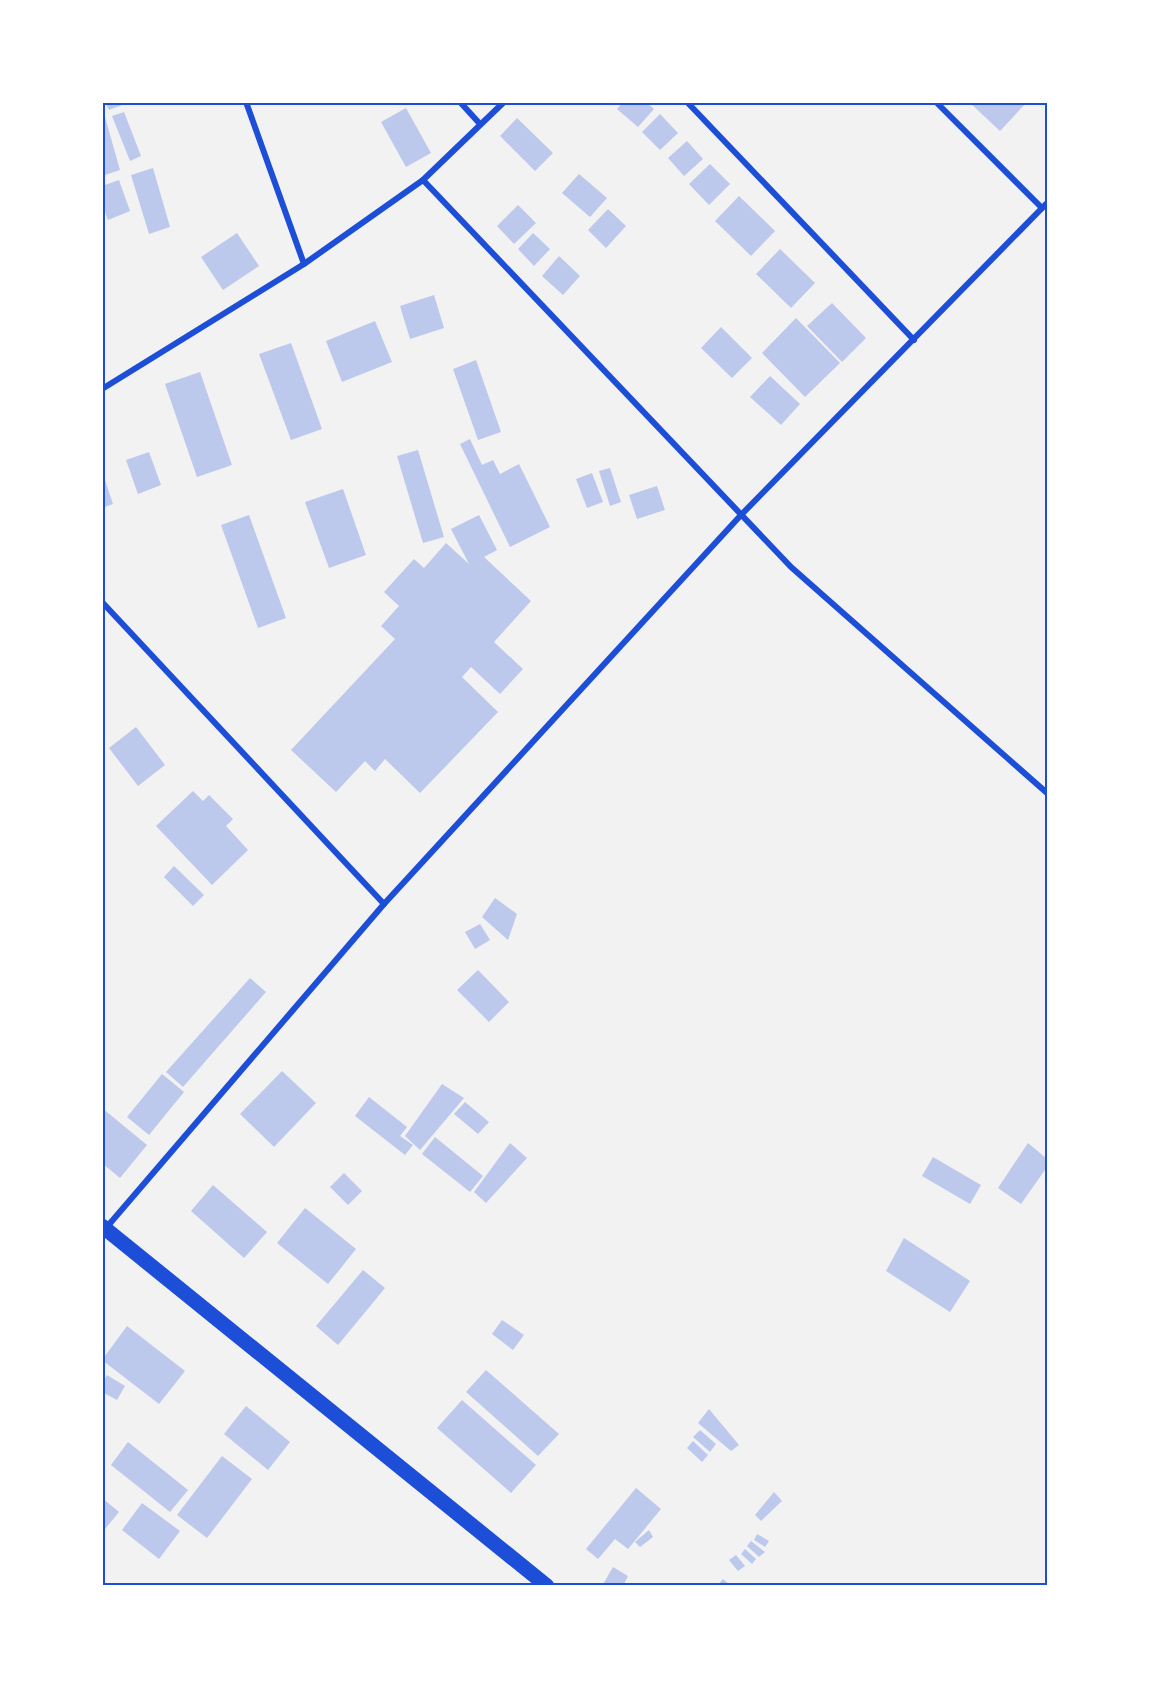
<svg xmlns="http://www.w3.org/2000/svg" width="1149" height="1688" font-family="'Asap Condensed',sans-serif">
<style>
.building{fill:#bdc9ec}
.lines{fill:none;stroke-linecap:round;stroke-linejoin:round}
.minor{stroke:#1d4ed8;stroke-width:6}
.primary{stroke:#1d4ed8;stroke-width:15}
.neatline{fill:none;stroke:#1d4ed8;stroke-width:2}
</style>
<rect width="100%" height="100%" fill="#f2f2f2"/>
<!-- building -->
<g class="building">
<path d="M105,102h25l-21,8z"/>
<path d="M623,102h23l8,7 -16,18 -21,-18z"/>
<path d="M969,102h58l-27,29z"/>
<path d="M406,108l25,45 -25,14 -25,-45z"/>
<path d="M124,112l17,44 -11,5 -18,-45z"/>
<path d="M660,114l18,19 -18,17 -18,-18z"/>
<path d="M105,117l15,53 -18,6v-58z"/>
<path d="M517,118l36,35 -18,18 -35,-35z"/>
<path d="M687,141l16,18 -19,17 -16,-18z"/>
<path d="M710,164l20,20 -21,21 -20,-21z"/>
<path d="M153,168l17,59 -21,7 -18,-59z"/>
<path d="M579,174l28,24 -17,19 -28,-24z"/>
<path d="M119,180l11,31 -22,9 -6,-16v-18z"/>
<path d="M739,196l36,35 -24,25 -36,-35z"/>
<path d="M518,205l18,18 -22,21 -17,-18z"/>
<path d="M608,209l18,17 -20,22 -18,-18z"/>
<path d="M237,233l22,33 -36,24 -22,-33z"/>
<path d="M533,233l17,16 -16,17 -16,-17z"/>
<path d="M780,249l35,34 -24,25 -35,-34z"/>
<path d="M559,256l21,20 -17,19 -21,-19z"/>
<path d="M434,295l10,33 -34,11 -10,-33z"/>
<path d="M832,303l34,35 -24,24 -35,-36z"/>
<path d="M796,318l44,45 -35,34 -43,-44z"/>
<path d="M375,321l17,41 -50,20 -16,-41z"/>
<path d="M721,327l31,31 -20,20 -31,-30z"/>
<path d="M291,343l31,86 -31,11 -32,-86z"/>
<path d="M476,360l25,72 -23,8 -25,-71z"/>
<path d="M200,372l32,93 -35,12 -32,-93z"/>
<path d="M770,376l30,28 -19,21 -31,-28z"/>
<path d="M470,439l12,26 11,-5 7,14 19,-10 31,63 -40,20 -50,-103z"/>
<path d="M418,450l26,87 -21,6 -26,-87z"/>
<path d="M149,452l12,33 -23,9 -12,-34z"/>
<path d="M610,468l11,34 -11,4 -11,-35z"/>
<path d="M102,471l11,33 -11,4z"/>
<path d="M592,473l11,29 -16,6 -11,-29z"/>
<path d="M657,486l8,24 -28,9 -8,-24z"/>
<path d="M343,489l23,66 -37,13 -24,-66z"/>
<path d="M249,515l37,103 -28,10 -37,-103z"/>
<path d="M479,515l18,35 -13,7 47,44 -37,41 29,27 -23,25 -29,-27 -9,10 36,35 -78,81 -35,-34 -10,12 -10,-10 -29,31 -45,-42 104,-111 -14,-13 18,-20 -15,-14 30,-33 10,9 22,-25 23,21 -18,-35z"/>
<path d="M136,727l29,38 -27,21 -29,-38z"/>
<path d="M193,791l10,10 6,-6 24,24 -7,7 22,24 -36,35 -56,-59z"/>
<path d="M174,866l30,29 -11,11 -29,-29z"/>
<path d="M495,898l22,16 -9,26 -26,-23z"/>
<path d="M480,924l10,16 -15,9 -10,-17z"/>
<path d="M478,970l31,32 -20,20 -32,-32z"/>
<path d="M250,978l16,14 -83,95 -17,-15z"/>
<path d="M282,1071l34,32 -42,44 -34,-33z"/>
<path d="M162,1074l22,18 -35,43 -22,-18z"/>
<path d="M442,1084l22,14 -44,52 -15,-14z"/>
<path d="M369,1097l38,30 -7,9 13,9 -8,10 -50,-39z"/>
<path d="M465,1102l24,20 -11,12 -24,-20z"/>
<path d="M102,1108l45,37 -27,33 -18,-15z"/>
<path d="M435,1137l48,39 -13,16 -48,-38z"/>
<path d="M510,1143l17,15 -41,45 -12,-11z"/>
<path d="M1028,1143l19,16v8l-26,37 -23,-16z"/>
<path d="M933,1157l48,28 -11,19 -48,-28z"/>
<path d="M344,1173l18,18 -14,14 -18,-18z"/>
<path d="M213,1185l54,47 -23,26 -53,-47z"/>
<path d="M305,1208l51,41 -28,35 -51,-41z"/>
<path d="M904,1238l66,43 -20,31 -64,-41z"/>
<path d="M363,1270l22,18 -47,57 -22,-19z"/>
<path d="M502,1320l22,15 -11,15 -21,-16z"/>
<path d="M127,1326l58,45 -26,33 -57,-44z"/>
<path d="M486,1370l73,64 -21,22 -72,-64z"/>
<path d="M107,1375l18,11 -8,14 -15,-8v-8z"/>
<path d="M462,1400l74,65 -25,28 -74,-65z"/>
<path d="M246,1406l44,36 -22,28 -44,-36z"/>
<path d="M709,1409l30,36 -8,6 -33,-28z"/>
<path d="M700,1430l16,14 -6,8 -17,-15z"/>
<path d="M693,1441l15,14 -6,7 -15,-14z"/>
<path d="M128,1442l60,48 -18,22 -59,-47z"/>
<path d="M222,1456l30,23 -45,59 -30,-23z"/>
<path d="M636,1488l25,21 -33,40 -13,-10 -17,20 -12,-10z"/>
<path d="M774,1492l8,9 -21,20 -6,-6z"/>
<path d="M102,1498l17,14 -14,17 -3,-3z"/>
<path d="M142,1503l38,28 -21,28 -37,-29z"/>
<path d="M649,1530l4,7 -13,10 -5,-5z"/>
<path d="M757,1534l12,7 -4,6 -11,-7z"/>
<path d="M751,1541l14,11 -6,5 -12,-11z"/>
<path d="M745,1549l11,10 -4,5 -11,-10z"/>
<path d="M736,1555l9,11 -7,5 -9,-11z"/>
<path d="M613,1567l15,9 -5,10h-21z"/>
<path d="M723,1579l8,7h-14z"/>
</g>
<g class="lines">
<!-- minor -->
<g class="minor">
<path d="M246,102l58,162"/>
<path d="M460,102l20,22"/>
<path d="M687,102l227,238"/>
<path d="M936,102l106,106"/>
<path d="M423,180l368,387 256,226"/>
<path d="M102,389l202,-125 119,-84 81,-78"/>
<path d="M102,602l282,302"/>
<path d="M106,1228l278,-324 357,-389 306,-312"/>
</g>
<!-- primary -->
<path class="primary" d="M102,1226l445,360"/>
</g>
<!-- border -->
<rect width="1149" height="1688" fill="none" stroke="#ffffff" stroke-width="207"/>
<rect x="104" y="104" width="942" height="1480" class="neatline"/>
</svg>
